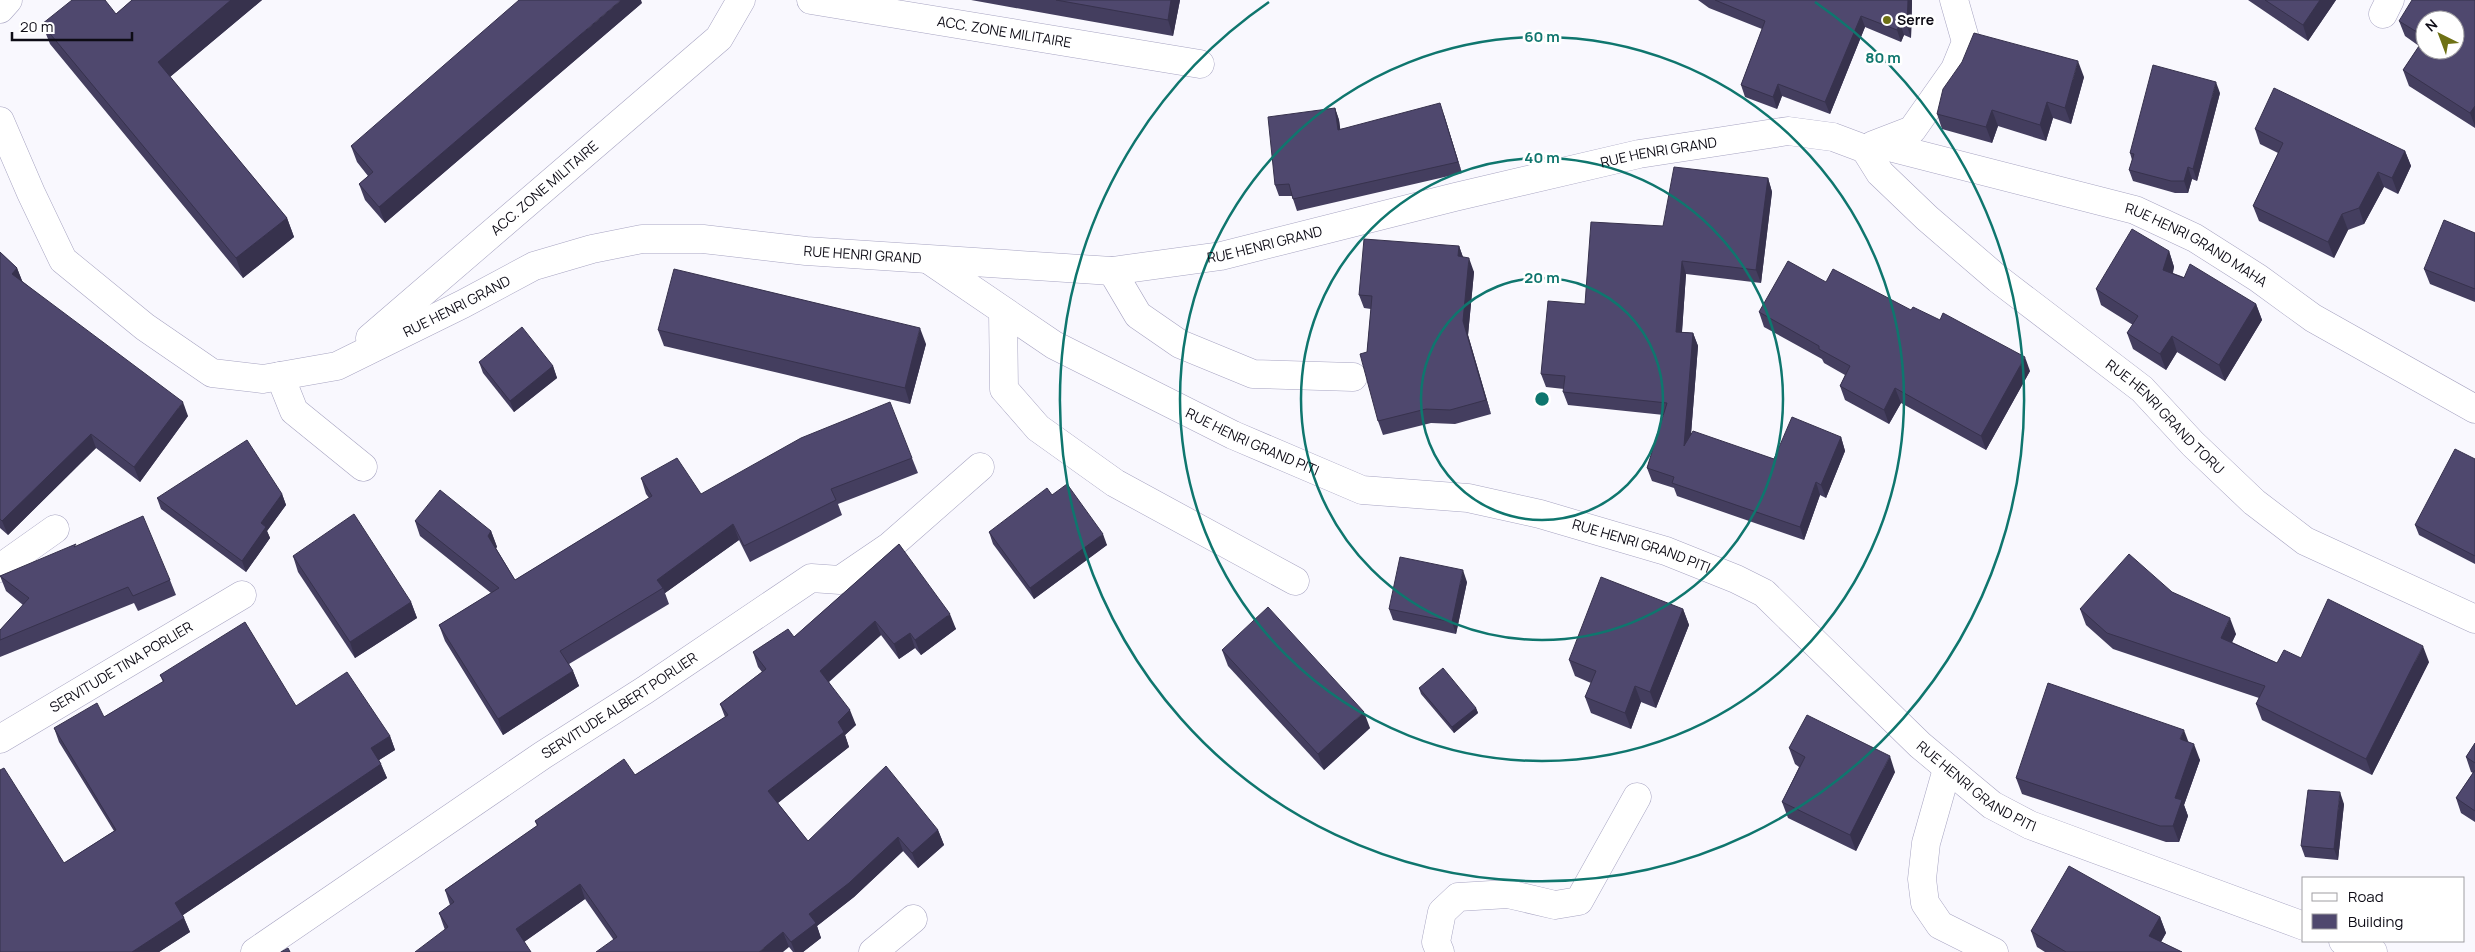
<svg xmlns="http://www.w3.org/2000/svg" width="2475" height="952" font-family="Manrope,sans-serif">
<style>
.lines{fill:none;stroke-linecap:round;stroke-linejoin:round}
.minor-casing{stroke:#a7a4c2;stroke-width:29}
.minor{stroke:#fff;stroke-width:28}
.wall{fill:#443e5f}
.shaded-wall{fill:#37324d}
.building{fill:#4f486e;stroke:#37324d;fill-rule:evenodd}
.ring{fill:none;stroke:#0f766e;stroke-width:2.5}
.poi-dot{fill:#6e7115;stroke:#fff;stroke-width:2}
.labels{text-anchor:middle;stroke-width:5;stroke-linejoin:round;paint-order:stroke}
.poi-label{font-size:14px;font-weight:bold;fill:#0e0c16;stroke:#fff;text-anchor:start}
.street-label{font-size:14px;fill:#0e0c16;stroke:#fff}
.centre{fill:#0f766e;stroke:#fff;stroke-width:2.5}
.ring-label{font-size:15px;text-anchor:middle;font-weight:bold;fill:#0f766e;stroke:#fff;stroke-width:5;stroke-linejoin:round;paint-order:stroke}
</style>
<rect width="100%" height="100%" fill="#f9f8fe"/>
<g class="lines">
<defs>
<g id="minor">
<path id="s1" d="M811,0l389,64"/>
<path d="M0,9l8,-9"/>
<path d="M2383,14l7,-14"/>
<path id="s2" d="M0,121l31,72 32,67 82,67 67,46 51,6 74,-13 126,-62 71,-38 58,-17 50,-10h61l103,12 306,20 109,-15 234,-59 184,-43 149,-23 45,6 32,12 24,-2 246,63 60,28 63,40 55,40 162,91"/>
<path d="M1873,145l39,-15 43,-61 11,-27 -12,-42"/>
<path id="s3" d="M1865,149l15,24 47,45 71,61 144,110 51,55 61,58 51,39 170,78"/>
<path id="s4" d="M929,260l125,85 179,90 129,55 106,8 72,16 126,37 70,28 28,14 156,152 72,60 38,20 274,101"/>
<path d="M1112,271l26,44 42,29 73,30 100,3"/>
<path d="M1003,311l1,78 34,39 77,55 180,98"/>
<path id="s5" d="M370,338l349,-300 22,-38"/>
<path d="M280,376l14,35 69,56"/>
<path d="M0,568l55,-39"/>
<path id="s6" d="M0,739l242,-144"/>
<path d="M1947,769l-21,74 -4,36 3,24 15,22 54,27"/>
<path d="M2343,941l30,11"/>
<path id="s7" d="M255,952l288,-197 102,-65 166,-112 29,2 50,-34 90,-79"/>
<path d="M873,952l40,-33"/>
<path d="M1440,952l-4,-10 6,-30 16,-15 50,-3 47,11 24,-4 58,-104"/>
</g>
</defs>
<!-- minor casing -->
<use href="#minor" class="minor-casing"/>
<!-- minor -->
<use href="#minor" class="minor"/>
</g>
<!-- wall -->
<g class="wall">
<path d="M132,0h130l-92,77 117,141 7,19 -51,41 -193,-234 -8,-20 74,-10z"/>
<path d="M971,0h209l-7,36z"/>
<path d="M1698,0h214v2l-1,36 -7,-3 -3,7 -36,-15 -35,87 -48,-18 -5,13 -32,-12 -4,-12 21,-56 -53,-21z"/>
<path d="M2248,0h88l-28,41z"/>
<path d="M2475,0v128l-66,-42 -6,-16 16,-24 -14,-10 -6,-15z"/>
<path d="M642,3l-257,220 -20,-23 -6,-16 9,-8 -11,-14 -6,-16z"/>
<path d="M2084,77l-13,47 -18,-6 -7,23 -48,-15 -6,17 -50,-14 -5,-15z"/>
<path d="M2220,93l-23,88 -5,-2 -4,14h-13l-42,-12 -4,-11 3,-10 -2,-7z"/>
<path d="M1335,108l4,12 1,9 104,-14 18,58 -165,38 -5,-15h-13l-4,-11z"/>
<path d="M2255,129l150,22 6,15 -13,28 -14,-7 -20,37 -16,6 -14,28 -75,-37 -6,-15 25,-53 -18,-9z"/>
<path d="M1768,178l4,14 -11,91 -75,-9 -4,58 11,1 5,13 -7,88 83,25 67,-22 4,14 -19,47 -6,-3 -16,45 -127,-44 -3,-8 -22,-7 -5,-13 17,-53 -96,-10 -5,-13 1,-3 -18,-2 -5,-13 44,-70 78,-78z"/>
<path d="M2475,233v69l-45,-18 -6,-15z"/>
<path d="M1459,246l4,11 11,15 -6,63 23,79 -36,10 -24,-1 -48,12 -5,-14 -11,-69 4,-43 -7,-1 -5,-13z"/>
<path d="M2169,251l5,16 -1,6 83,31 6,16 -37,61 -48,-29 -11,18 -33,-21 -6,-16 6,-8 -32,-20 -5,-16z"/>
<path d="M0,252l17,16 5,13 166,135 -48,66 -44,-34 -88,87 -8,-7z"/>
<path d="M1826,282l204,89 -44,79 -85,-47 -12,21 -44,-24 -5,-14 5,-11 -21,-12 -2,-4 -58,-32 -5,-15z"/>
<path d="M658,330l268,14 -16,60 -246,-58z"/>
<path d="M479,362l74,4 4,12 -43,34 -31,-39z"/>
<path d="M912,458l6,15 -80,31 4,11 -92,47 -11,-22 -74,53 4,11 -100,60 4,7 6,15 -76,49 -58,-94 -6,-16 52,-32 -71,-57 -5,-15 76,10 6,16 -1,1 19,32 134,-82 -3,-4 -5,-16 60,16z"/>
<path d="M2475,459v105l-56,-29 -4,-10z"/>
<path d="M282,494l4,11 -19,26 3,7 -24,34 -85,-63 -4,-11z"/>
<path d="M1052,495l55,50 -73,54 -41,-55 -4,-12z"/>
<path d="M899,544l57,85 -35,26 -6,-7 -16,11 -18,-24 -52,47 27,43 -11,10 4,12 -71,56 30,38 130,-11 6,15 -26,23 -15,-17 -49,46 -37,29 4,12 -18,14h-10l-4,-5 -176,-8 -28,-40 -61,43 -79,-12 -6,-17 11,-8 -5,-15 92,-64 -2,-5 100,-46 90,-58 -5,-13 42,-32 -4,-5 -5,-15 41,-15z"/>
<path d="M77,546l93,34 6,15 -38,16 -4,-8 -134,54v-27l23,-25 -17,-14 -6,-15z"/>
<path d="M293,556l118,46 6,16 -62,40 -57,-86z"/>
<path d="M1467,582l-11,52 -63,-14 -4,-11z"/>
<path d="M2172,592l64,42 -4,8 45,21 24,-5 128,4 -57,113 -110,-55 -6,-16 3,-6 -146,-49 -27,-24 -6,-16z"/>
<path d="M1683,609l6,16 -33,83 -15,-6 -10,27 -40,-16 -6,-16 6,-14 -16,-7 -6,-16z"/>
<path d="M1222,650l148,78 -46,42 -96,-104z"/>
<path d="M160,675l136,31 94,30 5,14 -16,10 8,18 -204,137 1,3 6,14 -31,20h-159l64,-89 50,-32 -55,-89 -5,-14 50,-11 59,-35z"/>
<path d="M1419,688l57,20 2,5 -24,20 -33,-39z"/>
<path d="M2188,742l12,18 -16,45 4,11 -9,26h-13l-144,-48 -6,-16z"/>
<path d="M2475,743v79l-14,-9 -5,-15 17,-25 -2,-1 -5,-15z"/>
<path d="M1789,748l106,24 -39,79 -68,-33 -6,-16 17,-35 -4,-3z"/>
<path d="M2344,804l-6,56 -33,-3 -4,-11z"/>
<path d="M2160,917l6,16 -5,9 21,10h-137l-8,-5 -6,-16z"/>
</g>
<!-- shaded-wall -->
<g class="shaded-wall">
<path d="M231,0h31l-97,81 -7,-19z"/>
<path d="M621,0h20l1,3 -257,220 -6,-16z"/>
<path d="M1171,0h9l-7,36 -5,-16z"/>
<path d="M1908,0h4v2l-1,36 -4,-12z"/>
<path d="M2320,0h16l-28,41 -5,-16z"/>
<path d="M1861,16l4,11 -35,87 -5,-12z"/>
<path d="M1900,23l4,12 -3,7 -4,-12z"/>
<path d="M2078,61l6,16 -13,47 -6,-16z"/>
<path d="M2216,82l4,11 -23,88 -4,-12z"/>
<path d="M1778,84l4,12 -5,13 -4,-12z"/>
<path d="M2047,102l6,16 -7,23 -6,-16z"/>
<path d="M1440,103l4,12 18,58 -4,-11z"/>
<path d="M2475,106v20l-5,-13z"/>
<path d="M1335,108l4,12 3,21 -4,-11z"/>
<path d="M1992,110l6,16 -6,17 -6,-16z"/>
<path d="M2405,151l6,15 -13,28 -6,-16z"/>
<path d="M2188,167l4,12 -4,14 -4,-12z"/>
<path d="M2378,172l6,15 -20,37 -5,-16z"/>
<path d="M1768,178l4,14 -11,91 -5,-13z"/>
<path d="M2342,214l6,16 -14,28 -6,-16z"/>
<path d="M287,218l7,19 -51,41 -7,-20z"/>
<path d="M1459,246l5,14 -6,-4z"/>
<path d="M2169,251l5,16 -5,19 -6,-16z"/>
<path d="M1469,258l5,14 -6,63 23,79 -5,-14 -23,-79z"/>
<path d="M1682,261l4,13 -5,71 -5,-13z"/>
<path d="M17,268l6,15 -11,-9z"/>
<path d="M2256,304l6,16 -37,61 -6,-16z"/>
<path d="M920,328l6,16 -16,60 -5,-16z"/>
<path d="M1693,333l5,13 -9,113 -5,-13z"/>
<path d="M2172,336l5,16 -11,18 -6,-16z"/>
<path d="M2025,357l5,14 -44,79 -5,-14z"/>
<path d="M553,366l4,12 -43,34 -4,-11z"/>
<path d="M1895,388l6,15 -12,21 -5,-14z"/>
<path d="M183,402l5,14 -48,66 -6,-15z"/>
<path d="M91,434l5,14 -88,87 -6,-14z"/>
<path d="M1841,437l4,14 -19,47 -5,-13z"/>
<path d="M1816,482l4,13 -16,45 -4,-13z"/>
<path d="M282,494l4,11 -19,26 3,7 -24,34 -4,-11 19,-38z"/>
<path d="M733,524l6,16 -74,53 -2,-5 -6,-8z"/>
<path d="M491,531l6,16 -4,4 -5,-15z"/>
<path d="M1103,534l4,11 -73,54 -4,-11z"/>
<path d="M1463,570l4,12 -11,52 -4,-12z"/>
<path d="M411,602l6,16 -62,40 -5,-16z"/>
<path d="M1683,609l6,16 -33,83 -6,-16z"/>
<path d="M950,614l6,15 -35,26 -6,-15z"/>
<path d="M2230,618l6,16 -9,19 -6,-15z"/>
<path d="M875,621l6,14 -56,50 -5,-14z"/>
<path d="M910,633l5,15 -16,11 -5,-15z"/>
<path d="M2423,646l6,16 -57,113 -6,-16z"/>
<path d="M573,671l6,15 -76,49 -5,-16z"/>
<path d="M1635,686l6,16 -10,27 -6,-16z"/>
<path d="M1476,708l2,5 -24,20 -2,-6z"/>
<path d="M850,710l6,15 -11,10 4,12 -75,59 -6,-15 70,-69z"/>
<path d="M1364,712l6,16 -46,42 -6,-16z"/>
<path d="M2184,730l6,16 -10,-7z"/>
<path d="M390,736l5,14 -19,12 -5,-14z"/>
<path d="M2194,744l6,16 -16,45 4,11 -9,26 -6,-16 2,-28z"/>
<path d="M1890,756l5,16 -39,79 -6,-16z"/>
<path d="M381,764l6,14 -207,139 -5,-14z"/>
<path d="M2340,792l4,12 -6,56 -4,-11z"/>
<path d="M938,830l6,15 -26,23 -6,-15z"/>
<path d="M898,837l5,14 -49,46 -37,29 4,12 -18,14h-8l-4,-10 18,-28z"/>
<path d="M580,884l5,15 -64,45 -5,-15z"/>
<path d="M2160,917l6,16 -11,19 -6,-16z"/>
<path d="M184,918l6,14 -31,20h-27z"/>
<path d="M783,932l6,15 -6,5h-24z"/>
</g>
<!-- building -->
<g class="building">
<path d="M72,0h33l11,14 16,-14h99l-73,62 129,156 -51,40 -194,-234z"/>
<path d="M519,0h102l-242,207 -20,-23 14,-12 -22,-26z"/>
<path d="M1056,0h115l-3,20z"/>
<path d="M1715,0h193l-1,26 -7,-3 -3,7 -36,-14 -36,86 -47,-18 -5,13 -32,-12 24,-64z"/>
<path d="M2265,0h55l-17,25z"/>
<path d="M2412,0h63v106l-5,7 -67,-43 22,-33 -26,-16zM2425,20h30v30h-30z"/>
<path d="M1974,33l104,28 -13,47 -18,-6 -7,23 -48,-15 -6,17 -49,-13 6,-25 19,-27z"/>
<path d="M2153,65l63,17 -23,87 -5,-2 -4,14h-13l-42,-11 5,-16 -4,-1z"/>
<path d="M2274,88l131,63 -13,27 -14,-6 -19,36 -17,6 -14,28 -75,-36 30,-63 -28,-14z"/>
<path d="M1440,103l18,59 -165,37 -4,-15 -14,1 -7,-68 67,-9 3,22z"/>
<path d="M1674,167l94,11 -12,92 -74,-9 -6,71 17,1 -9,113 9,-15 81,28 18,-42 49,20 -20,48 -5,-3 -16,45 -128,-44 2,-6 -27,-9 20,-65 -104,-11 2,-16 -24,-2 7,-73 37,3 6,-82 72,4z"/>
<path d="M2444,220l31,13v56l-51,-20z"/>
<path d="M2132,229l37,22 -6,19 21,8 6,-14 66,40 -37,61 -47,-29 -12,18 -33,-21 11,-17 -42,-27z"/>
<path d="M1364,239l95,7 -1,10 11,2 -6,63 23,79 -36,10 -24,-1 -48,12 -18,-67 7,-2 5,-56 -13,-1z"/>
<path d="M0,252l17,16 -5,6 171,128 -49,65 -43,-33 -89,87 -2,-2z"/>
<path d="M1788,261l38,21 7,-13 78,41 2,-3 27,13 3,-7 82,44 -44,79 -86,-48 -11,22 -44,-24 10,-20 -31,-17v-3l-60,-34z"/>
<path d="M674,269l246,59 -15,60 -247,-58z"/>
<path d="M522,327l31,39 -43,35 -31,-39z"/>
<path d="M890,402l22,56 -81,31 5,11 -92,46 -11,-22 -76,56 6,8 -103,63 13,20 -75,48 -59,-94 60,-37 -84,-67 25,-31 51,41 -3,5 27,44 137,-84 -11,-18 36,-20 24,36 100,-56z"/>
<path d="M247,440l35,54 -21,29 5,4 -24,34 -85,-63z"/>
<path d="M2455,449l20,10v97l-60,-31z"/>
<path d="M1067,484l36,50 -73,54 -41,-56 58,-44 5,7z"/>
<path d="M354,514l57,88 -61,40 -57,-86z"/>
<path d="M143,516l27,64 -37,16 -5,-9 -128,53v-10l29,-32 -29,-22 76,-32 -2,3z"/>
<path d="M899,544l51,70 -35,26 -5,-7 -16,11 -19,-23 -55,50 30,39 -12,12 6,10 -76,59 40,50 78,-75 52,64 -26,23 -14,-16 -49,46 -40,31 7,9 -25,19 -8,-10 -24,20h-163l21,-15 -37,-53 -64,45 15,23h-116l33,-25 -9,-14 15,-11 -9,-12 93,-65 -3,-4 89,-62 11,16 93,-60 -8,-11 46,-35 -13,-17 35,-23 6,8z"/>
<path d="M2129,554l43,38 58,26 -9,20 56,25 7,-13 17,8 27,-59 95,47 -57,113 -110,-55 9,-18 -158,-53 -27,-24z"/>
<path d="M1400,557l63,13 -11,52 -63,-13z"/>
<path d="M1601,577l82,32 -33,83 -15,-6 -10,27 -40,-16 11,-26 -27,-11z"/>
<path d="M1268,607l96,105 -46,42 -96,-104z"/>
<path d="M245,622l51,84 51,-34 43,64 -19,12 10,16 -206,139 9,15 -52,34h-132v-182l4,-2 60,95 52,-33 -62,-102 43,-25 7,14 60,-36 -4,-6z"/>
<path d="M1443,668l33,40 -24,19 -33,-39z"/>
<path d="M2048,683l136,47 -4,9 14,5 -19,54 7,2 -9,26h-13l-144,-48z"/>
<path d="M1807,715l83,41 -40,79 -68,-33 23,-45 -16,-9z"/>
<path d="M2475,743v20l-9,-6z"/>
<path d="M2475,770v41l-19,-13z"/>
<path d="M2308,790l32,2 -6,57 -33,-3z"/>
<path d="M2069,866l91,51 -11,19 33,16h-116l-35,-21z"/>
<path d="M288,948l2,4h-9z"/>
</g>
<!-- distance rings -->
<g class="ring">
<circle cx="1542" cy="399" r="121"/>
<circle cx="1542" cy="399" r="241"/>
<circle cx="1542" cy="399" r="362"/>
<path d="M1815 2A482 482 0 1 1 1269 2"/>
</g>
<!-- markers -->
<circle class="poi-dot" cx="1887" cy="20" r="5"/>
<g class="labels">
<!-- poi labels -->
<g class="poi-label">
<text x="1897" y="25">Serre</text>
</g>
<!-- street labels -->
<g class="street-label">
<text dy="5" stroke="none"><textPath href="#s1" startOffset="196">ACC. ZONE MILITAIRE</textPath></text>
<text dy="5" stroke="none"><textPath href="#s2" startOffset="1830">RUE HENRI GRAND</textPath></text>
<text dy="5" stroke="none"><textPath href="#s5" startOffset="230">ACC. ZONE MILITAIRE</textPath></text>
<text dy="5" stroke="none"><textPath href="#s2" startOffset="1425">RUE HENRI GRAND</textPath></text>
<text dy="5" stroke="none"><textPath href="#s2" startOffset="2389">RUE HENRI GRAND MAHA</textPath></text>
<text dy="5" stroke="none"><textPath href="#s2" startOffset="1020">RUE HENRI GRAND</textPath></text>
<text dy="5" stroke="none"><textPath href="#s2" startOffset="600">RUE HENRI GRAND</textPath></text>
<text dy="5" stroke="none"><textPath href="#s3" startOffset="404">RUE HENRI GRAND TORU</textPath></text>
<text dy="5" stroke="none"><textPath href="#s4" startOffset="372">RUE HENRI GRAND PITI</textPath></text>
<text dy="5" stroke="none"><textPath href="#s4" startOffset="778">RUE HENRI GRAND PITI</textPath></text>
<text dy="5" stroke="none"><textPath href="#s6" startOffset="141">SERVITUDE TINA PORLIER</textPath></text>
<text dy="5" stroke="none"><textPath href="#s7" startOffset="440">SERVITUDE ALBERT PORLIER</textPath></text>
<text dy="5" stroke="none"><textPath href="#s4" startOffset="1198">RUE HENRI GRAND PITI</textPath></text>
</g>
</g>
<circle cx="1542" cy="399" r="8" class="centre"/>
<g class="ring-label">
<text x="1542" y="42">60 m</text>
<text x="1883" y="63">80 m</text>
<text x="1542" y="163">40 m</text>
<text x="1542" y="283">20 m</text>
</g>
<!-- legend -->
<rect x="2302" y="877" width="162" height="65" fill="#ffffff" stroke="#9f9ea2"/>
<rect x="2312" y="893" width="25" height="8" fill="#ffffff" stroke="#9f9ea2"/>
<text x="2348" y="902" font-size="15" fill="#0e0c16">Road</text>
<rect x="2312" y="914" width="25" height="15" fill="#4f486e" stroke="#9f9ea2"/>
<text x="2348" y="927" font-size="15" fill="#0e0c16">Building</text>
<!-- north arrow -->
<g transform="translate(2440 35) rotate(318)"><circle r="24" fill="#ffffff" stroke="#9f9ea2"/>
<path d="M0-4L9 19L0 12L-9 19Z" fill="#6e7115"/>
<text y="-8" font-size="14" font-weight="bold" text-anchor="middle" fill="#0e0c16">N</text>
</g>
<!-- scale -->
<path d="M12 32v8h120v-8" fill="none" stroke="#0e0c16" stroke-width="2.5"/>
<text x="20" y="32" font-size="15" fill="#0e0c16" stroke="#ffffff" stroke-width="4" paint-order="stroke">20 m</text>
</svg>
